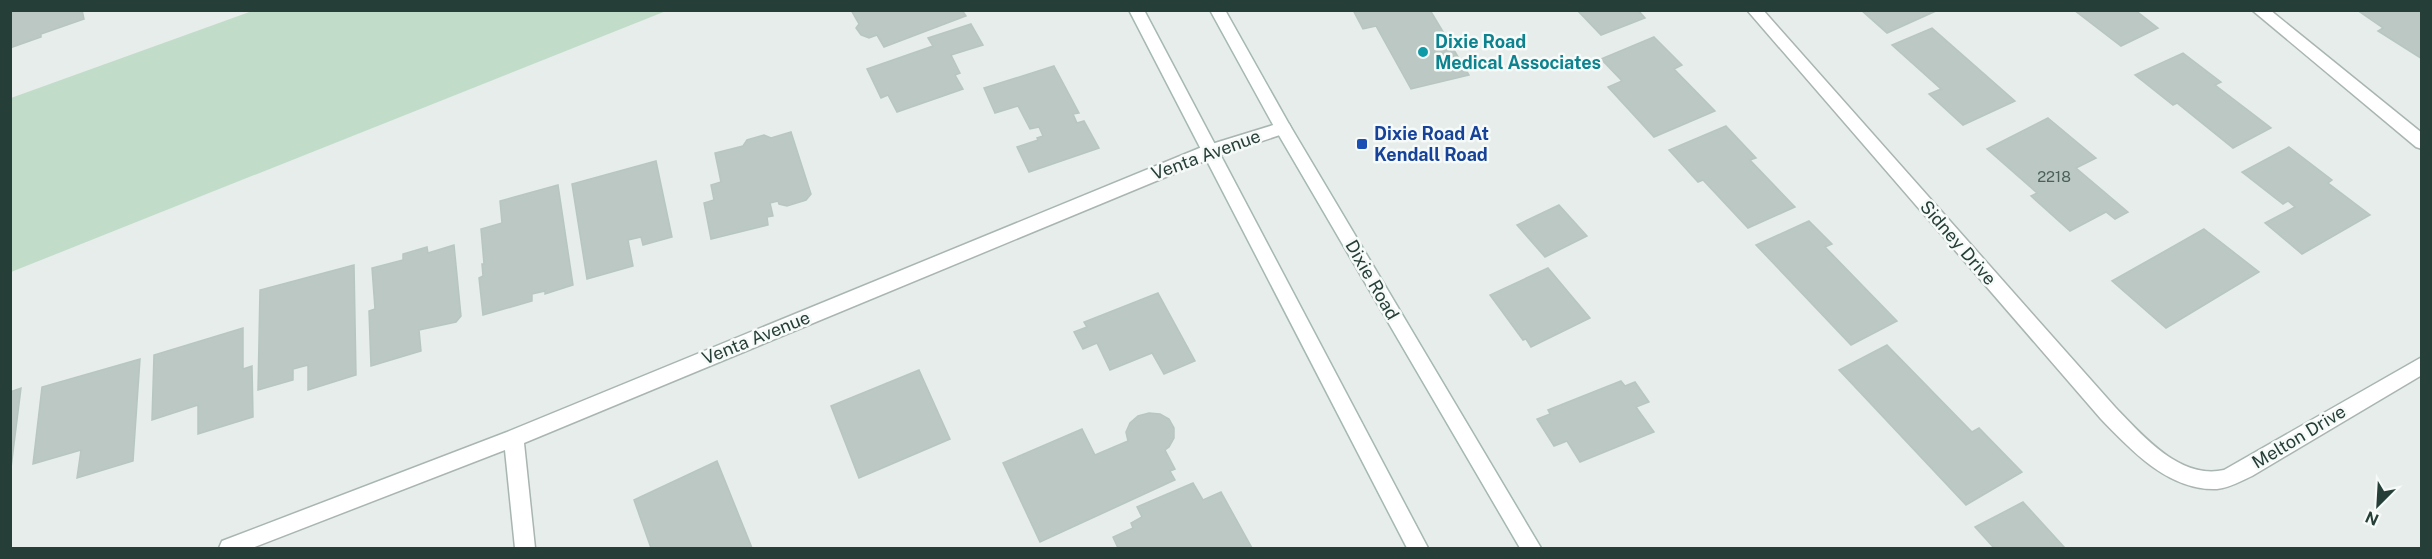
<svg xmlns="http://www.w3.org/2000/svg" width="2432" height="559" font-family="'Public Sans',sans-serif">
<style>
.green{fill:#c1dcc9}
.building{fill:#bbc8c3;stroke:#b8c6c1;stroke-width:1.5}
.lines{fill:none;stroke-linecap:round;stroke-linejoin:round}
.minor-casing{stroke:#a9b5b1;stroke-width:3}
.secondary-casing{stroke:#a5b8b2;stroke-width:3}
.minor{fill:#fff;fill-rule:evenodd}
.secondary{fill:#fff;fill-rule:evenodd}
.culture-dot{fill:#0f9aa8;stroke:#f6faf8;stroke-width:2}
.transit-dot{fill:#1a4fb4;stroke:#f6faf8;stroke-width:2}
.labels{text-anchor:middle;stroke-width:5;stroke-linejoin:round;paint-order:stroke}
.number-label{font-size:15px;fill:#4b605b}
.culture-label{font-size:18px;font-weight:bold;fill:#0d838f;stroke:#f6faf8;text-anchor:start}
.transit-label{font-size:18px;font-weight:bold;fill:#164399;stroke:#f6faf8;text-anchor:start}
.street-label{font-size:18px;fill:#263e38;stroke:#f6faf8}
</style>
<rect width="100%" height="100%" fill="#e6edea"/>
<!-- green -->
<path class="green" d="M255,10h411v1l-655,261v-174z"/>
<!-- building -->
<g class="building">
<path d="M10,10h72l2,9 -43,15v3l-31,11z"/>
<path d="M851,10h111l4,6 -82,31 -7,-12 -8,3 -8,-3 -5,-7 3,-4z"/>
<path d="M1353,10h77l39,65 -58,14 -35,-63 -13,3z"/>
<path d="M1577,10h61l7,8 -44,17z"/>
<path d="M1861,10h74l1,1 -49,22z"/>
<path d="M2074,10h61l23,18 -37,18z"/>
<path d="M2357,10h65v49l-44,-28 5,-3z"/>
<path d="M971,24l12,21 -32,10 9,18 -5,2 8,14 -66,23 -9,-17 -7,3 -14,-29 66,-23 -5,-8z"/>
<path d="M1932,28l83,73 -52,24 -34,-31 12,-5 -49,-44z"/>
<path d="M1654,37l28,28 -8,4 41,42 -61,26 -46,-50 14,-6 -21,-22z"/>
<path d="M2183,53l38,29 -6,3 56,43 -38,20 -56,-45 -4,2 -38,-30z"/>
<path d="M1054,66l25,47 -6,1 4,9 7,-2 15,27 -70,24 -12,-25 21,-7 -1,-2 6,-2 -4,-9 -9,2 -12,-23 -23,7 -11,-25z"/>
<path d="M2048,118l48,40 -20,10 52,44 -13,7 -9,-7 -36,19 -39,-35 6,-3 -50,-44z"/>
<path d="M1726,126l30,32 -6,2 45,47 -47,21 -45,-48 -5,2 -29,-32z"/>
<path d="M791,132l20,62 -5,6 -19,6 -8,-2 -1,-3 -8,2 3,13 -6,1 1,8 -57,14 -7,-36 10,-3 -3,-15 10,-3 -6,-29 28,-7 4,-6 17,-5 7,3z"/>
<path d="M2289,147l43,33 -4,3 42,32 -68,39 -37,-31 30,-16 -7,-6 -5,3 -41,-32z"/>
<path d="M656,161l16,76 -29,8 -2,-8 -13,3 5,26 -46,13 -15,-95z"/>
<path d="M558,185l15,100 -28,9v-3l-13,3v7l-49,14 -4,-37 4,-2 -1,-12h2l-3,-35 21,-6 -2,-22z"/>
<path d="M1559,205l28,31 -42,21 -28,-32z"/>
<path d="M1809,221l23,23 -7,3 72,74 -46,24 -95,-100z"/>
<path d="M2204,229l55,43 -93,56 -54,-47z"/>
<path d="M454,245l7,71 -5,6 -37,8 2,21 -50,15 -2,-55 6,-2 -3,-41 31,-8v-6l24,-7 1,6z"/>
<path d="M354,265l2,110 -48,15v-25l-15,4v11l-35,10 2,-100z"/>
<path d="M1548,268l42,50 -59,29 -5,-8 -3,1 -33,-45z"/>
<path d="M1158,293l37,68 -31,13 -12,-21 -42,17 -13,-27 -14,6 -9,-17 13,-5 -3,-5z"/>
<path d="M243,328v41l9,-3 1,51 -55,17v-29l-46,15 2,-65z"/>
<path d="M1887,345l85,87 7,-4 43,44 -56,33 -127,-135z"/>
<path d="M140,359l-7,102 -56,17 4,-28 -48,14 9,-77z"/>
<path d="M919,370l31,69 -91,39 -28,-72z"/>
<path d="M1621,381l4,5 10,-4 14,20 -13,5 18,25 -74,30 -13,-21 -13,5 -17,-27 13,-5 -2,-4z"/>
<path d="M21,388l-11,88v-84z"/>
<path d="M1149,413l11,1 9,5 5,9v10l-5,9 -4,3 10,19 -5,2 5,9 -135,62 -37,-79 79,-34 13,26 33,-14 -2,-9 4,-9 8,-7z"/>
<path d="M717,461l35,87h-101l-17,-48z"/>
<path d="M1193,483l10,17 18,-8 31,56h-134l-5,-11 20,-9 -2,-5 11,-6 -5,-10z"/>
<path d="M2023,502l42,46h-71l-19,-21z"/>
</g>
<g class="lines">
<defs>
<g id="minor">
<path d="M1747,10h16l352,397c27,28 65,73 109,63l198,-113v18l-170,101c-11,5 -23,12 -35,13 -48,2 -85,-38 -116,-70z"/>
<path d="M2252,10h18l152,123v16l-6,-2z"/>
<path d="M1283,122l6,2 2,4 -2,4 -75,25 -690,286 11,105h-20l-10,-98 -253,98h-33l3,-7 285,-109 695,-285z"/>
</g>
<g id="secondary">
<path d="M1129,10h15l284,538h-21z"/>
<path d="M1210,10h15l64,114 252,424h-21l-243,-416z"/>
</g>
</defs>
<!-- minor casing -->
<use href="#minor" class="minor-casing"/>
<!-- secondary casing -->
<use href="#secondary" class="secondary-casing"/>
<!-- minor -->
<use href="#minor" class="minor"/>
<!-- secondary -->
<use href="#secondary" class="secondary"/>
</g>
<!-- markers -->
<circle class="culture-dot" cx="1423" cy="52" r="6"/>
<rect class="transit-dot" x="1356" y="138" width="12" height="12" rx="3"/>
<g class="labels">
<!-- number labels -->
<g class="number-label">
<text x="2054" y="182">2218</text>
</g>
<!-- culture labels -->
<g class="culture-label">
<text x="1435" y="48">Dixie Road<tspan x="1435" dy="21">Medical Associates</tspan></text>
</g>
<!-- transit labels -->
<g class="transit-label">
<text x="1374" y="140">Dixie Road At<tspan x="1374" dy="21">Kendall Road</tspan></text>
</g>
<!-- street labels -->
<g class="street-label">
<text transform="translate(1206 155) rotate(-20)" y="6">Venta Avenue</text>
<text transform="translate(1958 243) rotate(49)" y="6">Sidney Drive</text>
<text transform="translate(1372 280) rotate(60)" y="6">Dixie Road</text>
<text transform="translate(756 338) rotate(-22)" y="6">Venta Avenue</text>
<text transform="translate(2299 437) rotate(-31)" y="6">Melton Drive</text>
</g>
</g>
<!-- border -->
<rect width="2432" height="559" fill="none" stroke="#263e38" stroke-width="24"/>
<!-- north arrow -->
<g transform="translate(2378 505) rotate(204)" stroke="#f6faf8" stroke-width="4.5" paint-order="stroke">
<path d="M0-4.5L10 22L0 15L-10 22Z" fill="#263e38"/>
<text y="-9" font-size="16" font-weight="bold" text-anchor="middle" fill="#263e38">N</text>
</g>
</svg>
